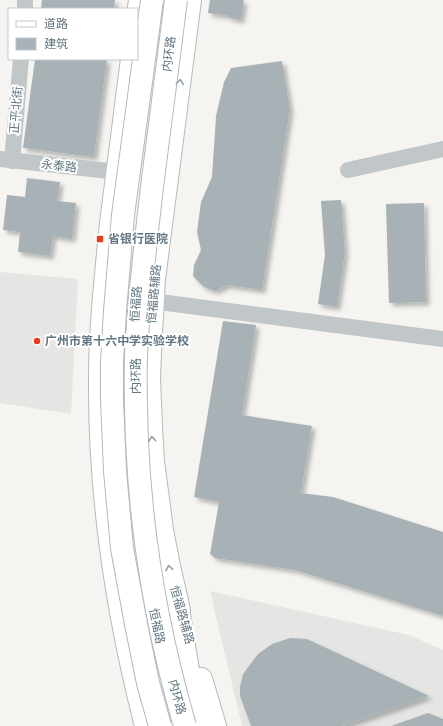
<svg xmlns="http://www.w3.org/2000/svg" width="443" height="726" font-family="Roboto,'Noto Sans SC',sans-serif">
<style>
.built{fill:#e5e6e4}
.building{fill:#a8b2b6;filter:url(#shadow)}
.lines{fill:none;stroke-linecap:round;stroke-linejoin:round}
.secondary-casing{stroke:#b3babd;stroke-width:24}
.primary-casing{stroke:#b4b9bc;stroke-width:24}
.highway-casing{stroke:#b4b8ba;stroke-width:24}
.street{stroke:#c1c6c8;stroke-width:16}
.secondary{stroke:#fff;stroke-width:22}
.primary{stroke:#fff;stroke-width:22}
.highway{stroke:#fff;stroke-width:22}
.highway-bridge-casing{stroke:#b4b8ba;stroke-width:24;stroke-linecap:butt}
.highway-bridge{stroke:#fff;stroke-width:22}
.oneway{stroke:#91a0a8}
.poi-dot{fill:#e83c1c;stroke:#fff;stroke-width:1.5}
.labels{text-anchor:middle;stroke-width:4;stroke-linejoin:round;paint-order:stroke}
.street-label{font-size:12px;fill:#627782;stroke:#fff}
.poi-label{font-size:12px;font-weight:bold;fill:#627782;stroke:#fff;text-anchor:start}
</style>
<defs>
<filter id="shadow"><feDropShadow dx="3.5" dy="3.5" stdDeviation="2" flood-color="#0004"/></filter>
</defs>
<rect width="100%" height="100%" fill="#f5f4f0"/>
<!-- built -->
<g class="built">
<path d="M0,272l78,7 -7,135 -71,-11z"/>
<path d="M210,591l199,44 34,15v76h-201z"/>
</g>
<!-- building -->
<g class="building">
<path d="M42,0h73l-1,9h-73z"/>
<path d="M210,0h34l-3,20 -12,-2v-2l-21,-3z"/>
<path d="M35,59h72l-13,98 -71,-9z"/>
<path d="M282,61l8,48 -28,181 -35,-5 -12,6 -11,-4 -11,-11 1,-11 7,-15 -4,-18 4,-30 11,-25 4,-61 8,-34 7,-14z"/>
<path d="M27,178l33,4 -3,19 19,2 -4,36 -19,-3 -3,20 -32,-4 2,-20 -17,-2 4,-35 18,2z"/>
<path d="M341,200l4,52 -8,55 -19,-3 7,-49 -4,-54z"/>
<path d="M424,203l2,99 -37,1 -3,-99z"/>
<path d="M223,321l33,4 -14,90 70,11 -11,67 32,4 110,35v84l-148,-46 -80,-12 -5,-4 9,-52 -25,-5z"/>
<path d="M290,638l17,1 122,57 -87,30h-91l-11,-30v-9l3,-13 15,-20 14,-10z"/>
<path d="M428,713l15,6v7h-52z"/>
</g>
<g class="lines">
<defs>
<g id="secondary">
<path d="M137,22l3,-22"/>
<path d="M132,59c-7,55 -14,109 -21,164 -5,52 -11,104 -11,155 -1,118 17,235 46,348"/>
<path d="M179,610l-10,-44 -7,-36 -4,-31 -5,-37 -2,-34 -2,-51 2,-44 3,-54 36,-279"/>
<path d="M201,679l14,47"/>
</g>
<path id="primary" d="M147,569l30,34"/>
<path id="highway" d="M177,603l11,67 15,56"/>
</defs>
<!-- secondary casing -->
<use href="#secondary" class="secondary-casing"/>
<!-- primary casing -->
<use href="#primary" class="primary-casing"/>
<!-- highway casing -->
<use href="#highway" class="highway-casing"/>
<!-- street -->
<g class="street">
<path d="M25,9v-9"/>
<path d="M0,159l118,13"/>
<path d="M12,161l9,-102"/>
<path d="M348,170l95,-21"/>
<path d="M105,296l47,5 291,38"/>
</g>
<!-- secondary -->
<use href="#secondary" class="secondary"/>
<!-- primary -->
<use href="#primary" class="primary"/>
<!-- highway -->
<use href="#highway" class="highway"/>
<defs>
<g id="highway-bridge">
<path d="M152,0l-29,215 -8,96 -3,51v38l3,71 7,77 14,76 12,59 12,43"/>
<path d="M176,0c-8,60 -15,119 -23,179 -7,59 -14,117 -17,176 -1,28 0,57 1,85 4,97 21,193 48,286"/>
</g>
</defs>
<!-- highway-bridge casing -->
<use href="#highway-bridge" class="highway-bridge-casing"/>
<!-- highway-bridge -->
<use href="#highway-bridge" class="highway-bridge"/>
</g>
<!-- one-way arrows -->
<defs><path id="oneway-chevron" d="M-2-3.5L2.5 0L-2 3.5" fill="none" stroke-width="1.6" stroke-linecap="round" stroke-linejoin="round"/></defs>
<g class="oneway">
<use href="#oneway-chevron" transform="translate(180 82) rotate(-82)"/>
<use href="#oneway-chevron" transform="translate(152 439) rotate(-95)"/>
<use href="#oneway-chevron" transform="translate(169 568) rotate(-101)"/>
</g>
<!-- markers -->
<g class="poi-dot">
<rect x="96" y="235" width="8" height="8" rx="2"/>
<circle cx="37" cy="341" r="4"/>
</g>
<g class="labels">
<!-- street labels -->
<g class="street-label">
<text transform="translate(169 54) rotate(-83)" y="4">内环路</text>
<text transform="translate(16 110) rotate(-85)" y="4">正平北街</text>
<text transform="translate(59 166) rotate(6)" y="4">永泰路</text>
<text transform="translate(154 294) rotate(-85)" y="4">恒福路辅路</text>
<text transform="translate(136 304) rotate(-86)" y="4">恒福路</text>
<text transform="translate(136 376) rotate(-90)" y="4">内环路</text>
<text transform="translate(182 615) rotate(74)" y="4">恒福路辅路</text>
<text transform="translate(157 626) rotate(78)" y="4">恒福路</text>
<text transform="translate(177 697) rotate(75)" y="4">内环路</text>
</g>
<!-- poi labels -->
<g class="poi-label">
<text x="108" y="243">省银行医院</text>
<text x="45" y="345">广州市第十六中学实验学校</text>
</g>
</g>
<!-- legend -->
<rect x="8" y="8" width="130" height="52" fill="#ffffff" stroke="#c0c9cd"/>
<rect x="16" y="21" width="20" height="6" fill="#ffffff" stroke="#c0c9cd"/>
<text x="44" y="28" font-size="12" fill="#627782">道路</text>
<rect x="16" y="38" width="20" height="12" fill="#a8b2b6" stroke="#c0c9cd"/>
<text x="44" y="48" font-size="12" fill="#627782">建筑</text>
</svg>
